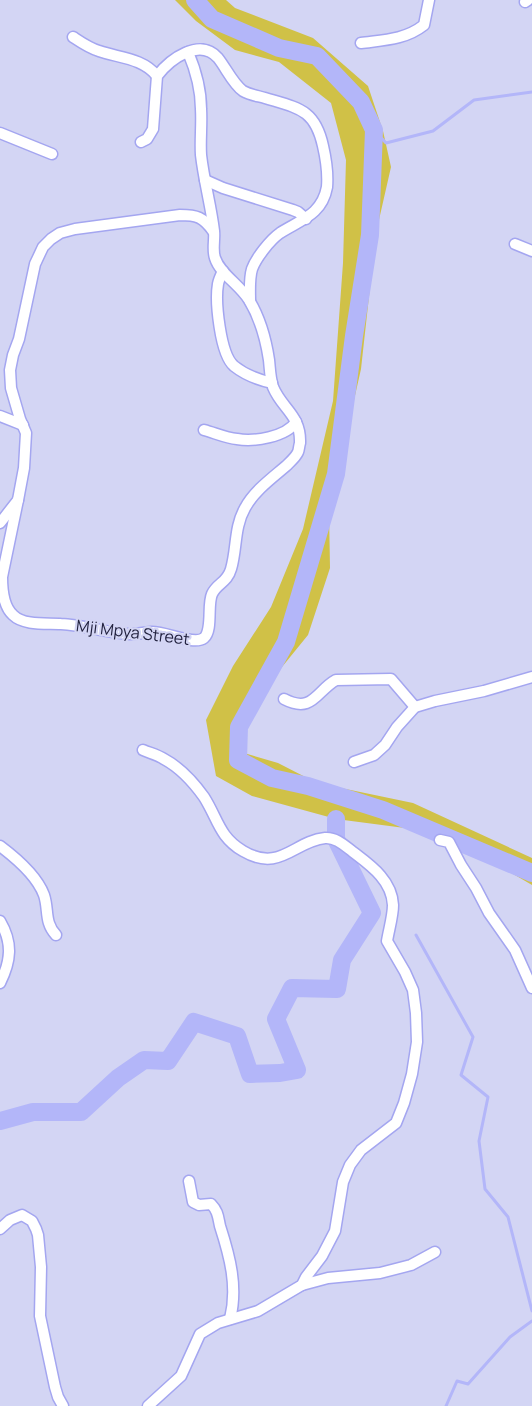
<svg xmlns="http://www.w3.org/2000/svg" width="532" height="1406" font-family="Manrope,sans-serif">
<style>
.green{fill:#d0c147}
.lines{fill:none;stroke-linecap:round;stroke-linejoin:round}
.stream{stroke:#b3b6f9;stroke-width:3}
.river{stroke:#b3b6f9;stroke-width:18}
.minor-casing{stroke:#a4a6f0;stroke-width:13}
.minor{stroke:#fff;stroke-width:10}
.labels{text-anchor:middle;stroke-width:4.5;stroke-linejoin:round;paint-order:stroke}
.street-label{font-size:16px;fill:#21213e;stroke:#d3d5f4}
</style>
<rect width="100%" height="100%" fill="#d3d5f4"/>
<!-- green -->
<path class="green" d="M175,0h51l9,8 78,30 55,48 15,45 8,36 -15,66 -15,136 -32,142 1,57 -22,67 -48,59 -15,24 -11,32 44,13 39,20 96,20 119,55v27l-89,-52 -107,-14 -84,-23 -36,-20 -10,-56 27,-54 38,-59 32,-78 30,-128 10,-138 3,-103 -15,-57 -52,-41 -44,-12 -39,-29z"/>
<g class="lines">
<!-- stream -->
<g class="stream">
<path d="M374,130l12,13 47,-12 41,-31 58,-8"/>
<path d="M416,935l57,102 -12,38 27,22 -9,44 6,48 23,28 24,94"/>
<path d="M446,1406l11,-25 11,3 42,-47 22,-16"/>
</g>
<!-- river -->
<g class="river">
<path d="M195,0l17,19 67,29 38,8 44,46 13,28 -4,105 -16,101 -18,138 -50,168 -47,85 -1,33 34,18 36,8 75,24 149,63"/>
<path d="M0,1121l33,-9h48l37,-34 26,-18 24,1 26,-39 43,14 13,38 30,-1 17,-3 -21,-51 16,-31 45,1 5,-29 30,-47 -36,-74v-20"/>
</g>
<defs>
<g id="minor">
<path d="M525,2l3,-2"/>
<path d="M73,37c9,6 16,11 26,14 20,7 44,7 58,25"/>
<path d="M361,43c22,-3 44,-3 63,-18l5,-25"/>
<path d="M0,133l52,21"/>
<path d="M141,142l6,-3 6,-10 4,-53c13,-17 43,-39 61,-18 8,10 15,26 25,33 7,4 15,5 22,7 33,10 50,11 58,48 3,13 5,29 4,41 -5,28 -27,33 -47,46 -10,7 -24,25 -28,36 -3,10 -2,22 -2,32"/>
<path d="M205,180l18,8 70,22 5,2 8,7"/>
<path d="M515,244l17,7"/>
<path d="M223,271c-2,4 -4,8 -5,13 -3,17 2,70 16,82 10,8 25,14 38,17"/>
<path d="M0,416l23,9"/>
<path d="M204,430c11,3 22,8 33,9 17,3 49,-2 59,-17"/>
<path d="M18,500l-16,77c0,12 1,29 11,38 11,11 34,8 48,9 23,1 45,9 68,10 7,0 15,-1 22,-2 14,-1 43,14 53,6 9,-8 3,-33 8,-44 5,-11 15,-11 19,-25 6,-20 3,-42 14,-61 9,-17 27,-30 41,-42 4,-4 10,-9 12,-14 1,-2 1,-6 2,-9 1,-28 -18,-34 -27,-56 -3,-9 -3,-18 -4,-27 -3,-20 -9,-42 -20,-60 -9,-15 -29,-26 -34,-42 -3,-8 0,-18 -1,-27 -3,-25 -10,-50 -13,-76 -1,-15 1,-30 0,-46 0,-20 -5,-38 -13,-57"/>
<path d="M0,523l18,-23 6,-32 2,-35 -6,-14 -9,-31 -1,-18 3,-15 6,-16 16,-75 8,-17 8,-8 9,-6 15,-4 105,-14c17,0 23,2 33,16"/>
<path d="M284,699c29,15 32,-8 52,-19l55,-1 24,28"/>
<path d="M143,750c7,3 15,5 21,9 15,8 30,24 40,38 14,22 15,40 39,54 37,22 51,-10 82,-13 11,-1 20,8 28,14 17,13 39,28 40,53 0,11 -4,24 -6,36l18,31 8,18 3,23 1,29 -5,32 -8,29 -8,20 -35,27 -11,15 -7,17 -8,49 -13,25 -16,21 -4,8 -44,26 -40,12 -18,11 -19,42 -33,30"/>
<path d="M354,762l20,-7 11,-10 12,-18 18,-20 20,-6 49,-10 48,-14"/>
<path d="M440,840l9,2 12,23 15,23 13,25 26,37 17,38"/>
<path d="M0,846c16,12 37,30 44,49 5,15 0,27 12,40"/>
<path d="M0,921c13,22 11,40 0,62"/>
<path d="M189,1181l4,21 6,3 12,-1c7,7 7,13 9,22 10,31 18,61 10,93"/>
<path d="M0,1229l10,-9 12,-5 10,6 4,8 2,6 3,32 -1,49 15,71 3,10 5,9"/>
<path d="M302,1285l26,-7 52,-5 31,-8 24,-13"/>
</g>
</defs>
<!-- minor casing -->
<use href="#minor" class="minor-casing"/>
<!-- minor -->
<use href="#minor" class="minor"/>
</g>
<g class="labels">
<!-- street labels -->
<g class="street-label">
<text transform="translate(133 632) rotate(7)" y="6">Mji Mpya Street</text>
</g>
</g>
</svg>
